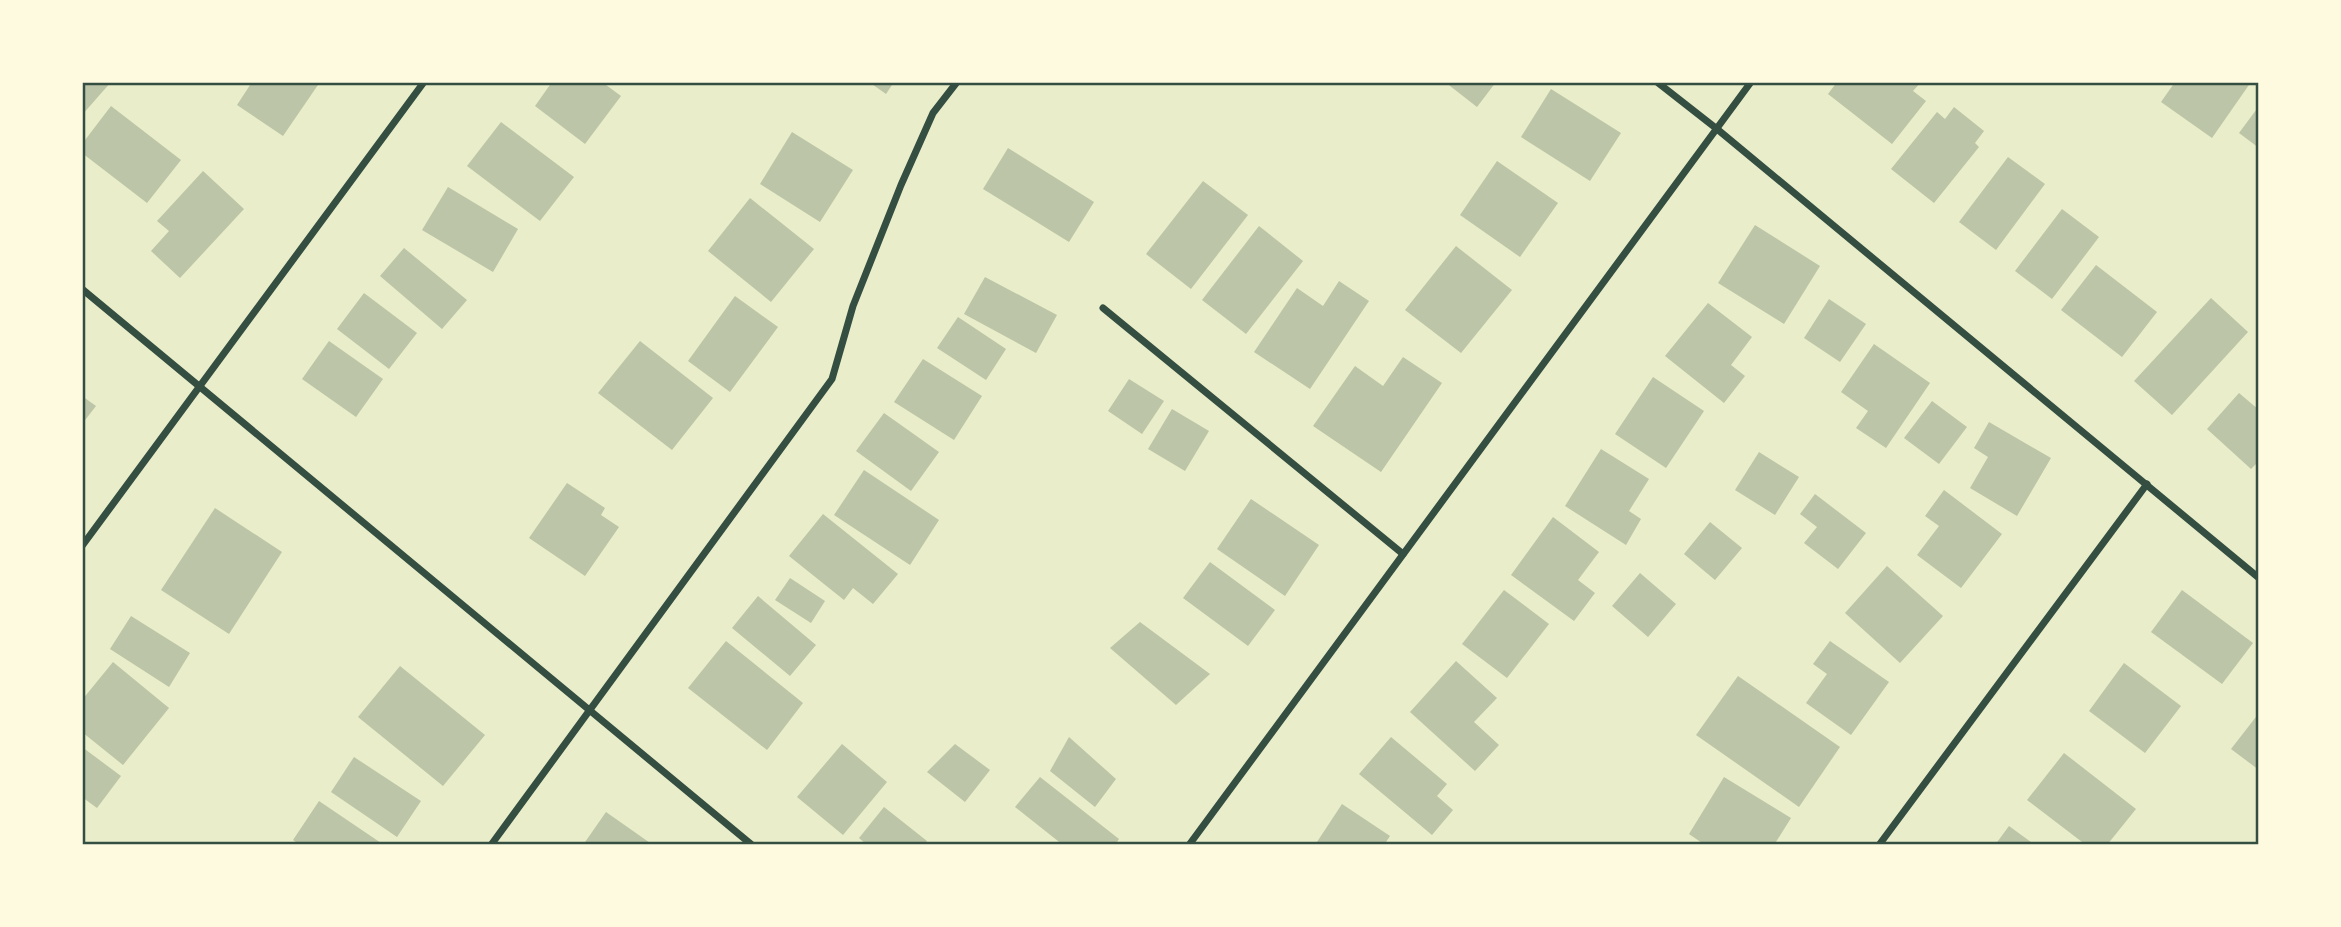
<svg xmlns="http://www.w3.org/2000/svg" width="2341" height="927" font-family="Ubuntu,sans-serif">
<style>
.building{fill:#bcc5a7}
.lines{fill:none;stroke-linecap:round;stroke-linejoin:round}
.minor{stroke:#344e41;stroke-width:7}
.neatline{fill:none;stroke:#344e41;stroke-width:2.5}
</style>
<rect width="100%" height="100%" fill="#e9edc9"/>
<!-- building -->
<g class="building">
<path d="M82,82h29l-29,33z"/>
<path d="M252,82h68l-37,54 -46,-31z"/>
<path d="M552,82h50l19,14 -36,48 -50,-38z"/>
<path d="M869,82h25l-8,12z"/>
<path d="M1445,82h51l-19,25z"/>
<path d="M1837,82h84l-8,9 13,10 -34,43 -64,-50z"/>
<path d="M2175,82h76l-39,56 -51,-36z"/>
<path d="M1551,89l70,44 -31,48 -69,-44z"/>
<path d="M111,106l70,54 -34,43 -65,-50v-9z"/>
<path d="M2259,106v42l-20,-15z"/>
<path d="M1954,107l30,24 -9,12 4,4 -45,56 -43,-34 46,-57 8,7z"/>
<path d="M501,122l73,55 -34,44 -73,-55z"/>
<path d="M792,132l61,38 -33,52 -60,-38z"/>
<path d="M1008,148l86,54 -25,40 -86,-53z"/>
<path d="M2008,157l37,27 -49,66 -37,-28z"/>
<path d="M1497,161l61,42 -38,54 -60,-42z"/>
<path d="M203,171l41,38 -64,69 -29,-27 18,-20 -12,-10z"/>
<path d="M1203,181l45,34 -57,74 -45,-35z"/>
<path d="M448,187l70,42 -25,43 -71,-42z"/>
<path d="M750,198l64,51 -43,53 -63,-51z"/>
<path d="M2062,209l37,28 -47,62 -37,-28z"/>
<path d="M1755,225l65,41 -36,58 -66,-41z"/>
<path d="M1259,226l44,35 -57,73 -44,-34z"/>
<path d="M1456,246l56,44 -51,63 -56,-43z"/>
<path d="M404,248l63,52 -25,29 -62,-53z"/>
<path d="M2096,265l61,47 -35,45 -61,-47z"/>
<path d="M985,277l72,38 -21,38 -72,-39z"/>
<path d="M1339,281l30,20 -59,88 -56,-37 43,-64 26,18z"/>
<path d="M364,293l53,40 -28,36 -52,-40z"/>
<path d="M735,296l43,31 -48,65 -42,-31z"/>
<path d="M2211,298l37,34 -76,83 -38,-34z"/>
<path d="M1829,299l37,25 -26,38 -36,-24z"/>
<path d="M1708,303l44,34 -21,28 14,11 -21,27 -59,-47z"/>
<path d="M958,317l48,32 -20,31 -49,-32z"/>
<path d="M329,341l54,38 -27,38 -54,-38z"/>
<path d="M640,341l73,57 -41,52 -74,-57z"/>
<path d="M1874,344l56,39 -44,65 -30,-20 12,-17 -27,-19z"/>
<path d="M1403,357l39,26 -61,89 -68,-46 42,-60 28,20z"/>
<path d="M923,359l59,37 -28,44 -60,-38z"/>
<path d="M1653,377l51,34 -38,57 -51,-34z"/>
<path d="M1129,379l35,22 -22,33 -34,-23z"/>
<path d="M2239,393l20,17v51l-8,8 -44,-40z"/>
<path d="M82,396l14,10 -14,18z"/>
<path d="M1932,401l35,26 -28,37 -35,-26z"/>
<path d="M1172,409l37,22 -24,40 -37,-22z"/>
<path d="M884,413l55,39 -28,39 -55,-40z"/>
<path d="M1989,422l62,36 -34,58 -47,-28 18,-31 -14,-9z"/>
<path d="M1601,449l48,30 -20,32 12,8 -15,26 -61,-39z"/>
<path d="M1759,452l40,25 -24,38 -40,-25z"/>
<path d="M864,470l75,50 -29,45 -76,-50z"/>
<path d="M567,483l38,25 -4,7 18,12 -34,49 -56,-38z"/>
<path d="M1944,490l58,44 -41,54 -44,-33 22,-29 -14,-10z"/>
<path d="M1815,494l51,39 -28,36 -34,-26 13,-16 -17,-13z"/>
<path d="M1251,499l68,46 -34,51 -68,-47z"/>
<path d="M215,508l67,44 -53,82 -68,-44z"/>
<path d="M823,514l75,60 -25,30 -20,-16 -9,12 -55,-44z"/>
<path d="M1553,517l46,35 -21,28 17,13 -21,28 -63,-46z"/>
<path d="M1710,522l32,26 -27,32 -31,-26z"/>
<path d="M1210,562l65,48 -27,36 -65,-48z"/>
<path d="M1887,566l56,50 -43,47 -55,-50z"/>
<path d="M1640,573l36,31 -28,33 -36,-31z"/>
<path d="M790,578l35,23 -14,22 -36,-23z"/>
<path d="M1504,590l45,34 -42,54 -45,-34z"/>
<path d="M2182,590l71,53 -31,41 -71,-52z"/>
<path d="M758,596l58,49 -26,31 -58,-48z"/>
<path d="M131,616l59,37 -21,34 -59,-38z"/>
<path d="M1140,622l70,52 -34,31 -66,-57z"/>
<path d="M726,641l77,62 -36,47 -79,-62z"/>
<path d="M1830,641l59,41 -38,53 -45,-32 21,-29 -14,-10z"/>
<path d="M1456,661l41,37 -23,24 25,23 -24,26 -65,-59z"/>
<path d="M113,662l56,46 -46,57 -41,-33v-32z"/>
<path d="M2124,663l57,43 -36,47 -56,-42z"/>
<path d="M400,666l85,69 -42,51 -85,-69z"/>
<path d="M1738,676l102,71 -41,60 -103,-72z"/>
<path d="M2259,713v57l-28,-21z"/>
<path d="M1069,737l47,42 -21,28 -45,-36z"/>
<path d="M1391,737l56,47 -10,12 16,14 -21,25 -73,-61z"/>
<path d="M842,744l45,38 -44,53 -46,-38z"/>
<path d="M955,744l35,26 -25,32 -38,-30z"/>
<path d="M82,747l39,29 -24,32 -15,-11z"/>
<path d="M2064,753l72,56 -29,36h-21l-59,-45z"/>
<path d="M354,757l67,44 -24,36 -66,-45z"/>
<path d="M1040,777l79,62 -4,6h-52l-48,-38z"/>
<path d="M1724,777l67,41 -17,27h-69l-16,-11z"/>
<path d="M319,801l65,44h-84l-7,-5z"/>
<path d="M1342,804l48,32 -6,9h-69z"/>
<path d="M884,807l43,34 -3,4h-57l-8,-7z"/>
<path d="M606,812l47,33h-70z"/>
<path d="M2009,826l26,19h-40z"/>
</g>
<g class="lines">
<!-- minor -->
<g class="minor">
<path d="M1657,82l60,47 542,449"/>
<path d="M82,289l670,556"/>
<path d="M1103,308l300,246"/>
<path d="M82,546l342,-464"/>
<path d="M491,845l341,-466 21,-73 48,-121 32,-72 24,-31"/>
<path d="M1189,845l562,-763"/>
<path d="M1879,845l268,-361"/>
</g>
</g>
<!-- border -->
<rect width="2341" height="927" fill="none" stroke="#fefae0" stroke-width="168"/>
<rect x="84" y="84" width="2173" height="759" class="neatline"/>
</svg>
